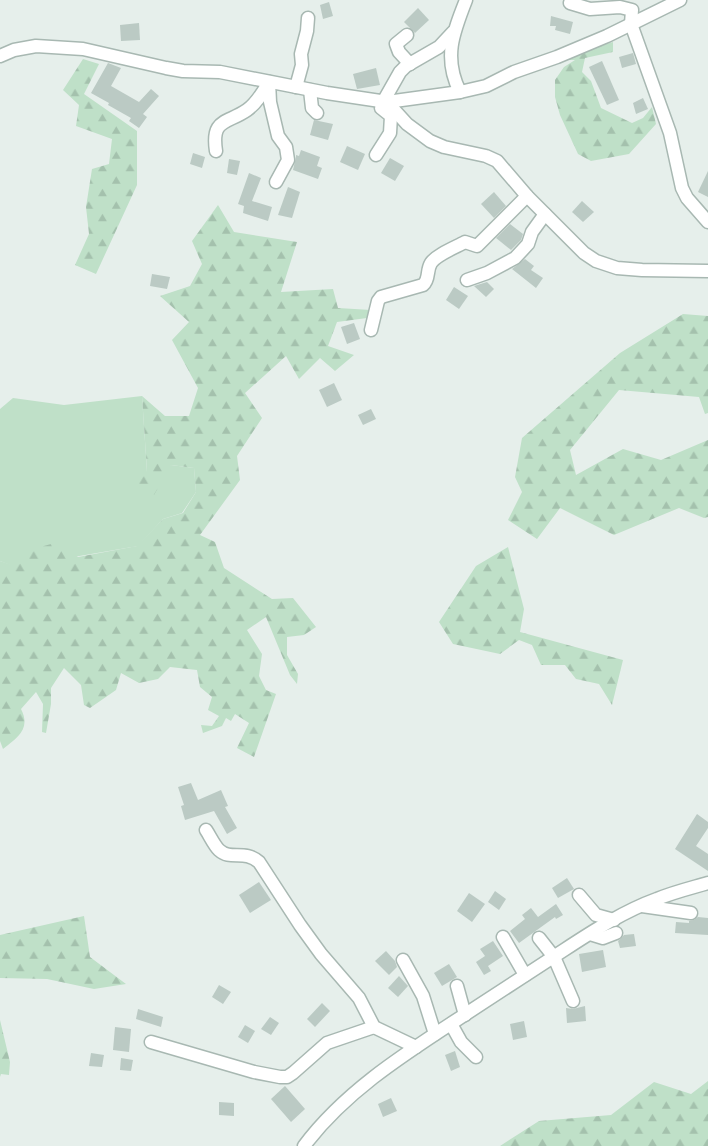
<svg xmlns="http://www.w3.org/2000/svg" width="708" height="1146" font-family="Roboto,sans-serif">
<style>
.grass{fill:#bfe0c8}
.forest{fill:url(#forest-firs)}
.building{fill:#bbcac4}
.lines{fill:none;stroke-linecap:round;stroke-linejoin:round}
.minor-casing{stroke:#a8b8b2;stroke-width:15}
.minor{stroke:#fff;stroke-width:12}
</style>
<defs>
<pattern id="forest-firs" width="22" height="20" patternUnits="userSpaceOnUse" patternTransform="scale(1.25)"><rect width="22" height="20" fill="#bfe0c8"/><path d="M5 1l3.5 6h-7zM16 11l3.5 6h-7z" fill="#a4c1ad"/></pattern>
</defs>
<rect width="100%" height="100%" fill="#e6efeb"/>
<!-- grass -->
<path class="grass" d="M142,396l5,76 24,-7 23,3 2,24 -14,21 -19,6 -25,27 -123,21 -15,-6v-152l13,-11 51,7z"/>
<!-- forest -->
<g class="forest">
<path d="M613,42v10l-28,6 -3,14 9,9 10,27 31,15 11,-5 9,-11 4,17 -27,30 -38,7 -13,-7 -18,-39 -5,-18v-17l9,-13 11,-7h-11l8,-5z"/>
<path d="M83,59l16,5 -15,30 53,37v54l-41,89 -21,-9 14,-31 -3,-27 6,-38 17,-5 3,-25 -36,-13 3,-21 -16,-15z"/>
<path d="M218,205l16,27 63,10 -16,50 52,-3 5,19 33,2 -4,8 -30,4 -9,24 26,9 -19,16 -15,-13 -21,21 -13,-23 -41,37 17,25 -25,38 3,24 -40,55 15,7 9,26 48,31 21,-1 23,29 -12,8 -17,2v18l11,19 -1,10 -7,-9 -24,-58 -19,13 15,24 -3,22 7,14 10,4 -22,63 -17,-9 12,-25 -14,-9 -4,7 -5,-3 -4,8 -19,7 -2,-8 11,1 7,-10 -11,-6 4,-13 -12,-10 -3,-17 -27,-3 -12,12 -19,4 -18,-10 -5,17 -26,18 -6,-3 -3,-20 -17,-17 -13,20v16l-5,29 -4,-1 1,-28 -7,-12 -15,17c10,20 -3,28 -18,40l-3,-8v-180l15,5 4,-13 39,-11 20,15 59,-11 26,-27 20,-6 13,-21 -2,-24 -23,-3 -17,30 -17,-10 10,-14 -5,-75 23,20h24l9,-28 -26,-48 17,-18 -29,-26 30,-10 12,-22 -10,-23z"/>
<path d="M683,314l25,2v97l-3,1 -6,-17 -80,-7 -49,60 6,25 47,-26 38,11 47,-20v77l-4,1 -25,-10 -65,27 -54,-27 -23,31 -29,-19 14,-28 -7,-15 7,-39 98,-85z"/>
<path d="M508,547l16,62 -4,23 103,28 -11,45 -13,-21 -23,-5 -11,-14h-24l-9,-20 -13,-5 -19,14 -47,-10 -14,-22 37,-56z"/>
<path d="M84,916l6,41 36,27 -32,5 -47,-10 -47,-1v-43z"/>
<path d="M0,1020l10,42 -1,13 -8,-1 -1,3z"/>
<path d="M708,1081v65h-208l39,-25 72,-6 43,-33 37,12z"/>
</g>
<!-- building -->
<g class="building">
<path d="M329,2l4,14 -10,3 -3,-14z"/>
<path d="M418,8l11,12 -14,13 -11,-11z"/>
<path d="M551,16l22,6 -3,12 -15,-4 1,-4h-6z"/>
<path d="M139,23l1,17 -19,1 -1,-16z"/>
<path d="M633,53l3,11 -14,4 -3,-11z"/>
<path d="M602,61l17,39 -12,5 -18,-38z"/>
<path d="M108,63l13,5 -10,18 28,16 12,-13 8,7 -16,18 4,3 -8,11 -10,-7 2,-3 -23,-13 1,-2 -18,-10z"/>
<path d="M376,68l4,17 -23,4 -4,-15z"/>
<path d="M643,98l5,11 -12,5 -3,-11z"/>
<path d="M314,120l19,4 -5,16 -18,-5z"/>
<path d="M347,146l18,8 -7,16 -18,-8z"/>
<path d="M301,150l19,7 -3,9 5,2 -4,11 -25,-9 3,-13v-2l3,1z"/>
<path d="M193,153l12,4 -3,11 -12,-4z"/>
<path d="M390,158l14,8 -9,15 -14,-8z"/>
<path d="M229,159l11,2 -3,14 -10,-2z"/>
<path d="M708,171v26l-10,-5z"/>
<path d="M249,173l12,5 -9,23 20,6 -4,14 -25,-8 1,-7 -6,-2z"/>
<path d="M288,187l12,5 -8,26 -14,-3z"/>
<path d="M494,192l12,14 -12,12 -13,-14z"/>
<path d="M582,201l12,11 -11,10 -11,-10z"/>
<path d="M510,224l13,10 -2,6 -10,10 -15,-12z"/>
<path d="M525,259l9,7 -3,4 12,8 -7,10 -24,-19z"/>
<path d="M152,274l18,3 -3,12 -17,-3z"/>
<path d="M487,282l7,7 -8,8 -12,-11z"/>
<path d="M454,287l14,9 -9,13 -13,-9z"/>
<path d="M354,323l6,16 -13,5 -6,-17z"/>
<path d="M334,383l8,17 -15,7 -8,-17z"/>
<path d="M371,409l5,10 -13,6 -5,-10z"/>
<path d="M191,783l7,17 23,-10 7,16 -3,1 12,21 -10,6 -13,-23 -29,9 -4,-14 3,-1 -6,-18z"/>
<path d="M697,814l11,8v6l-12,18 12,8v17l-33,-22z"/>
<path d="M567,878l7,11 -16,9 -6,-10z"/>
<path d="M259,882l12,18 -21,13 -11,-18z"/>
<path d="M495,891l11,8 -7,11 -11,-8z"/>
<path d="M469,893l16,11 -13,18 -15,-11z"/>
<path d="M556,904l7,11 -7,4 -1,-2 -36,26 -9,-12 15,-12 -3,-4 9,-7 7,9z"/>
<path d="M698,917l10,1v17l-33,-2 1,-11 13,1v-2l5,-1z"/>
<path d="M634,934l2,12 -16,2 -2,-7 6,-6z"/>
<path d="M493,941l10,15 -15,10 3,5 -7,4 -8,-13 9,-6 -5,-7z"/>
<path d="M603,950l3,17 -24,5 -3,-18z"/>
<path d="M386,951l9,10 2,6 -8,8 -14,-14z"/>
<path d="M449,964l8,13 -15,9 -8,-13z"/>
<path d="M399,976l9,10 -10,11 -10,-9z"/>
<path d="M219,985l12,7 -8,12 -11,-7z"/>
<path d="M322,1003l8,8 -15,16 -8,-8z"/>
<path d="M585,1006l1,15 -19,2 -1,-15 7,1z"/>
<path d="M138,1009l25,8 -2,10 -25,-8z"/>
<path d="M270,1017l9,6 -8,12 -10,-6z"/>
<path d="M524,1021l3,16 -14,3 -3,-16z"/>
<path d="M245,1025l10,6 -7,12 -10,-6z"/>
<path d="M115,1027l16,2 -2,23 -16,-2z"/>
<path d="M455,1051l5,16 -9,4 -6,-16z"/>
<path d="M91,1053l13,2 -2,12 -13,-1z"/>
<path d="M121,1058l12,2 -2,11 -11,-1z"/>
<path d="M285,1086l20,23 -14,13 -20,-23z"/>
<path d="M391,1098l6,13 -14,6 -5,-13z"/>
<path d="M219,1102l15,1v13l-15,-1z"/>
</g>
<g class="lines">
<defs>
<g id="minor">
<path d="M570,3l20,6 30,-2 12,3 -1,14 39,109 12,55 5,10 21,24"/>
<path d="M407,35l-11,9 3,8 11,12"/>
<path d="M0,56l14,-6 22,-4 47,3 83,19 17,3 37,1 107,21 60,9 73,-10 26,-6 28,-14 43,-15 50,-21 73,-36"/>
<path d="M269,82l1,20 8,34 8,11 2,13 -12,22"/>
<path d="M296,87l6,-22 -1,-11 6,-23 1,-13"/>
<path d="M310,90l2,18 5,5"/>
<path d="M460,92c-17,-34 -7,-59 6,-92"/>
<path d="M383,102l17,-30 6,-6 33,-19 14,-15"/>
<path d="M387,102l20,22 23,17 14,6 42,9 11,5 30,35 57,57 12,8 21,7 25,2 66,1"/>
<path d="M216,151c-5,-33 11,-27 31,-41 10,-7 16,-18 22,-28"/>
<path d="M376,155l14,-22 1,-17 -10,-8"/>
<path d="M467,280l20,-7 28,-15 13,-14 4,-12 13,-18"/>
<path d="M371,330l7,-29 3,-4 42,-12c7,-6 3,-14 8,-22 5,-8 25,-16 34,-21l12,4 50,-50"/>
<path d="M206,830c4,6 8,15 13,20 12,11 25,-1 40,12l41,63 21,29 38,44 15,29 42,20"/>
<path d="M579,895l17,20 18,5"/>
<path d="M642,906l49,7"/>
<path d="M590,934l13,4 13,-5"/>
<path d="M503,937l22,38"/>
<path d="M539,938l15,19 19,44"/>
<path d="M403,960l20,36 12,38"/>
<path d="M457,986l8,29"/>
<path d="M451,1024l10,18 15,15"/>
<path d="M151,1042l103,30 26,5h7l6,-4 34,-30 47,-16"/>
<path d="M304,1146c45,-60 112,-99 174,-140 29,-19 57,-37 86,-56 29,-19 60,-39 93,-51 17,-7 34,-11 51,-16"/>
</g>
</defs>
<!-- minor casing -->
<use href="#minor" class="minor-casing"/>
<!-- minor -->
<use href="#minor" class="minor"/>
</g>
</svg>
